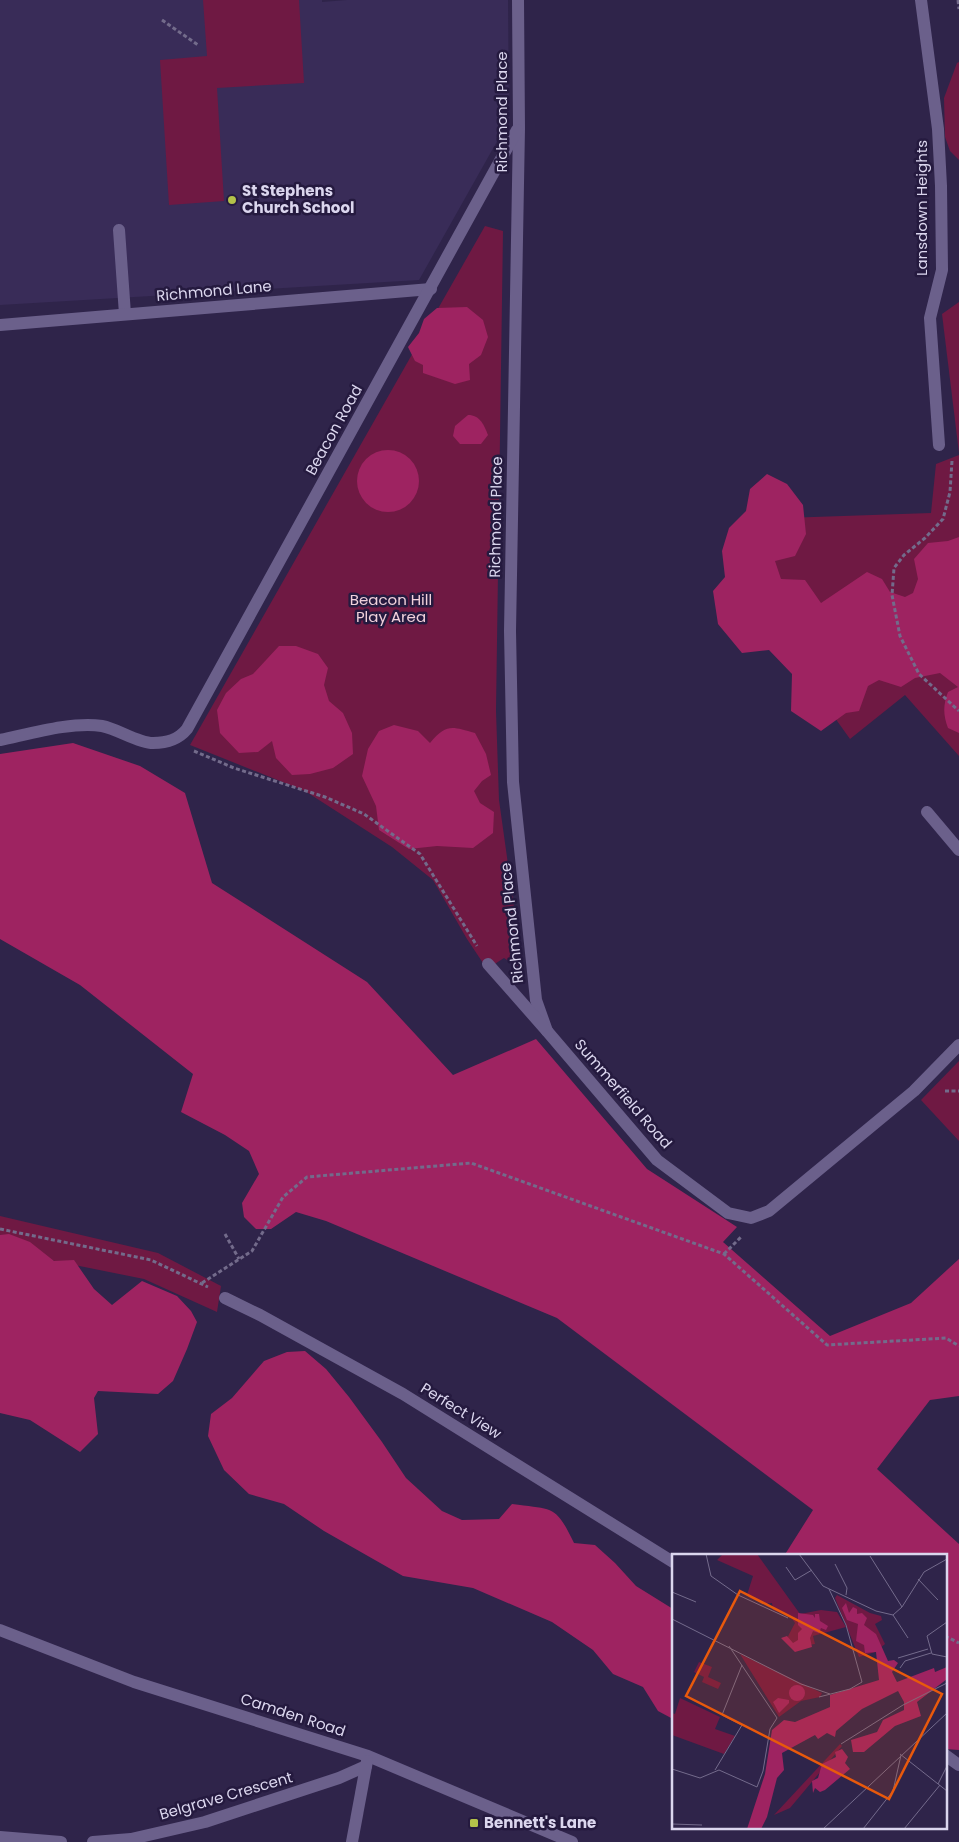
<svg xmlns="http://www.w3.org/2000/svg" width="959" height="1842" font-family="Poppins,sans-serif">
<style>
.built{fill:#392c58}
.green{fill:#6f1943}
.forest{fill:#9e2361}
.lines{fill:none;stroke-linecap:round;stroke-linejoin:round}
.path{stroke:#736b8b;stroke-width:3;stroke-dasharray:4 2.5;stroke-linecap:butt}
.service{stroke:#6b608b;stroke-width:12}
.minor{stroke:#6b608b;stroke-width:12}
.poi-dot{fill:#b4c24a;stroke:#251a3f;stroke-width:2}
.labels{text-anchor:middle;stroke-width:5;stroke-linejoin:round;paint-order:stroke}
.street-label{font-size:15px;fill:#dbd6ee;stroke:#251a3f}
.poi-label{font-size:15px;font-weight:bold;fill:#dbd6ee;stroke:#251a3f;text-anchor:start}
.park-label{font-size:15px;fill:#f1d0db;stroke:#251a3f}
.inset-road{fill:none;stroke:#746b8c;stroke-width:1}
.view{fill:#e8590c;fill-opacity:0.15;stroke:#e8590c;stroke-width:2.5}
.inset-edge{fill:none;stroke:#dbd6ee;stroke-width:2.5}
</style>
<rect width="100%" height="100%" fill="#2f244a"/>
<!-- built -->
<path class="built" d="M0,0h322v2l25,-2h161l1,120 -90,160 -419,25z"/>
<!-- green -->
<g class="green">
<path d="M203,0h96l5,83 -87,5 7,113 -55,4 -9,-145 47,-4z"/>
<path d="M959,62v98l-9,-9 -5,-14 -1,-39 13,-35z"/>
<path d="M485,226l18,5 -7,480 3,89 24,171 -19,-13 -17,11 -20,-30 -34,-59 -41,-33 -87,-56 -115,-46z"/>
<path d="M959,302v151l-17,-139z"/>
<path d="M959,455v301l-54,-61 -55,44 -63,-88 -33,-132 177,-6 5,-49z"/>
<path d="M959,1061v80l-38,-41z"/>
<path d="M0,1216l158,37 63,33 -4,26 -73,-33 -144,-29z"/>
</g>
<!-- forest -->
<g class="forest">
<path d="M467,307l16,13 5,17 -7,18 -12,9 1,16 -15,4 -32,-11v-8l-8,-4 -7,-14 11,-14 5,-14 13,-11z"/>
<path d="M468,415c12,0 16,10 20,20l-7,9h-21l-7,-8 2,-10z"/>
<circle cx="388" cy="481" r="31"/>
<path d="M767,474l20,10 16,21 3,29 -11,22 -20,5 6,18 24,1 16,23 46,-31 15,7 8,13 15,5 8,-4 5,-14 -4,-20 14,-16 20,-2 11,-4v196l-11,-5c-5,-13 -5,-23 0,-36l10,-5 -18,-14 -25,5 -14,9 -22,-7 -11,6 -9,25 -13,2 -25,18 -30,-20 1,-37 -23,-24 -27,3 -24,-29 -5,-33 12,-14 -3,-26 7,-23 17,-17 4,-22z"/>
<path d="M279,646h17l22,8 10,14 -4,17 5,16 14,12 9,20 1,21 -20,14 -23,6 -18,1 -16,-17 -4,-17 -14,11 -19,1 -19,-20 -3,-23 9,-17 15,-14 12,-5z"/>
<path d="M394,725l24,6 12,12c17,-20 22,-16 45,-10l11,21 5,21 -9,6 -8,10 6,12 14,9 -1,21 -20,15 -36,-2 -28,3 -30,-19 -3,-24 -14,-30 6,-27 11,-18z"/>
<path d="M73,743l67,23 45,27 27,90 155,99 86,93 83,-36 111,130 90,58 -14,15 107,94 81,-33 48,-44v137l-29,4 -53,69 82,75v206l-14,-1v-193h-161l29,-46 -256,-192 -231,-97 -30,-9 -25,17h-15l-12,-12 -2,-14 17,-29 -10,-23 -24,-16 -44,-23 12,-38 -113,-89 -80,-46v-185z"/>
<path d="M9,1234l21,8 24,19 20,-1 20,29 18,16 30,-24 35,15 14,15 6,11 -10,27 -14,32 -15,13 -60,-3 -4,7 4,36 -18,18 -50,-32 -30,-7v-178z"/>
<path d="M305,1351l21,18 23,28 33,45 24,36 36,33 20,9 37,-1 13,-15c42,6 43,0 62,39l21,2 20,18 21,23 37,23v110l-15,-8 -15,-24 -30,-13 -20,-24 -41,-28 -79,-34 -70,-12 -79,-45 -40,-27 -35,-10 -25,-24 -16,-34 3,-22 21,-16 32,-37 23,-9z"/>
</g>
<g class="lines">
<!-- path -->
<g class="path">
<path d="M958,0l1,9"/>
<path d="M162,20l36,25"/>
<path d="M952,461l-2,31 -7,27 -18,19 -21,17 -10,13 -2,27 8,41 19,38 40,37"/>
<path d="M194,751l40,17 91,29 39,17 56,40 57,92"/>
<path d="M945,1091h14"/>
<path d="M0,1229l151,31 57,27"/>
<path d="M225,1234l14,25"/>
<path d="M724,1254l17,-17"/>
<path d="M202,1283l50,-32 31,-54 24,-20 164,-14 253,91 103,91 119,-7 13,8"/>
<path d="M945,1636l14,7"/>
</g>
<!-- service -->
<g class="service">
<path d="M119,230l6,84"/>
<path d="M927,812l32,38"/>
</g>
<!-- minor -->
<g class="minor">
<path d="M518,0l1,128 -9,503 3,151 23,218 11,31"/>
<path d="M921,0l17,129 3,57 1,84 -12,48 9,127"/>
<path d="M0,325l431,-36"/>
<path d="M0,740c29,-6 73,-19 102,-14 16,3 36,17 51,17 14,0 25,-3 34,-14l330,-599"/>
<path d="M488,964l59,67 110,129 71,53 23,5 18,-7 145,-120 45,-46"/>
<path d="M225,1298l35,17 143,79 270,168"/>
<path d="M0,1630l134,52 234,74 204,86"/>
<path d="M945,1755l14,10"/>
<path d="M0,1837l61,5"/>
<path d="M93,1842l38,-3 74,-17 134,-44 27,-12"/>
<path d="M352,1842l15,-81"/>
</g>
</g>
<!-- markers -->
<g class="poi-dot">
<circle cx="232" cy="200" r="5"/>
<rect x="469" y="1818" width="10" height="10" rx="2.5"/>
</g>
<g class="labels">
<!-- street labels -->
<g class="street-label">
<text transform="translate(502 112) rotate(-90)" y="5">Richmond Place</text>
<text transform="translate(922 208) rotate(-90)" y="5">Lansdown Heights</text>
<text transform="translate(214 291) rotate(-5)" y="5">Richmond Lane</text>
<text transform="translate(334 430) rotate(-61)" y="5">Beacon Road</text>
<text transform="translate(496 517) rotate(-89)" y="5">Richmond Place</text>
<text transform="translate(512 923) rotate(-96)" y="5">Richmond Place</text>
<text transform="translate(623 1094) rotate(49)" y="5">Summerfield Road</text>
<text transform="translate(461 1411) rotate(32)" y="5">Perfect View</text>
<text transform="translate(293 1715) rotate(18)" y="5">Camden Road</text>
<text transform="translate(226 1796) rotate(-16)" y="5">Belgrave Crescent</text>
</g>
<!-- poi labels -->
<g class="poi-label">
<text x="242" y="196">St Stephens<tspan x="242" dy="17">Church School</tspan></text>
<text x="484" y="1828">Bennett's Lane</text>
</g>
<!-- park labels -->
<g class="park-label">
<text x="391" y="605">Beacon Hill<tspan x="391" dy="17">Play Area</tspan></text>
</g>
</g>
<!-- overview -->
<g transform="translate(672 1554)">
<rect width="275" height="275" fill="#2f244a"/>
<path d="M51,0h34l43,60 21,-4 16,2 9,15 -33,9 2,8 -13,2 -17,-4 10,-19 -5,-7 -17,-6 -1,-7 -7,1 -15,-6 -3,-3 6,-19 -36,-16zM165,41l33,18 11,3 1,4 -7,4 10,20 -10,8 -16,5 -24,-59zM68,100l82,39 -2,4 -19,4 -22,16zM27,108l13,5 -4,10 13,6 -3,6 -16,-7 2,-5 -10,-5zM8,144l40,19 -5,12 20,7 -11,18 -52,-19v-22l3,1zM168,190l2,2 -52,62 -16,7z" fill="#6f1943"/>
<path d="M174,49l3,10 4,-6 4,2v5l5,-1 5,5 -3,7 12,9 12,27 6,-1 4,3 -6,9 5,10 37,-14 1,4 12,-5v12l-30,23 4,14 -26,10 -31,26h-11l-2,-12 26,-8 6,-12 21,-10v-8l-6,-11 -36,18 -26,22 -1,6 -8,-4 -9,6 -3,-4 -33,18 2,17 -7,8 -10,39 -6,12h-14l18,-55 7,-44 12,-10 11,2 35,-15v-12l49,-15 -3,-28 -11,1 -1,-8 -8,-4 2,-17 -11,-4 -5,-12zM126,59l15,2 2,3v-4h4l1,7 8,5 -2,4 -5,-2 -2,5 -6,-2 -3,7 2,9 -17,5 -14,-14 6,-2 6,7 5,-3v-7l4,-4 -4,-4zM117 139a8 8 0 1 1 16 0a8 8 0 1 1-16 0ZM106,144l11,2v3l-10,10 -6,-11zM170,195l6,8 -3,6 5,6 -25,21 -5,2 -5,-4 -2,5 -1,-12 6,-3 4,-14 14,-7 -1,-5z" fill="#9e2361"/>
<path class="inset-road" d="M34,0l5,22 27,19 50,23M127,0l24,32 53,25 17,4 9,-8 22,-35 23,-13M198,2l32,51M163,10l12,24 -1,7M114,13l9,13 17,-10M246,25l20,21M0,38l24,10M221,61l15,23M0,65l129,65 29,10M275,68l-20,14 5,18 15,3M226,104l30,-9M228,114l5,-7 26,-8M147,143l31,-8 12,-7 -16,-57 -17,-36M169,190l62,-39 44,-22M228,200l47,37M0,215l28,9 19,-8 38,17 6,-16 7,-42 7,-11 -48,-72M43,216l27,-45 -20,-10 20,-50M266,230l9,-18M0,270l30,1M151,275l124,-116M191,275l30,-38 8,-36M232,275l36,-44"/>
<path class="view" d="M68,37l202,103 -53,105 -203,-103z"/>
<rect width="275" height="275" class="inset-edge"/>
</g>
</svg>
